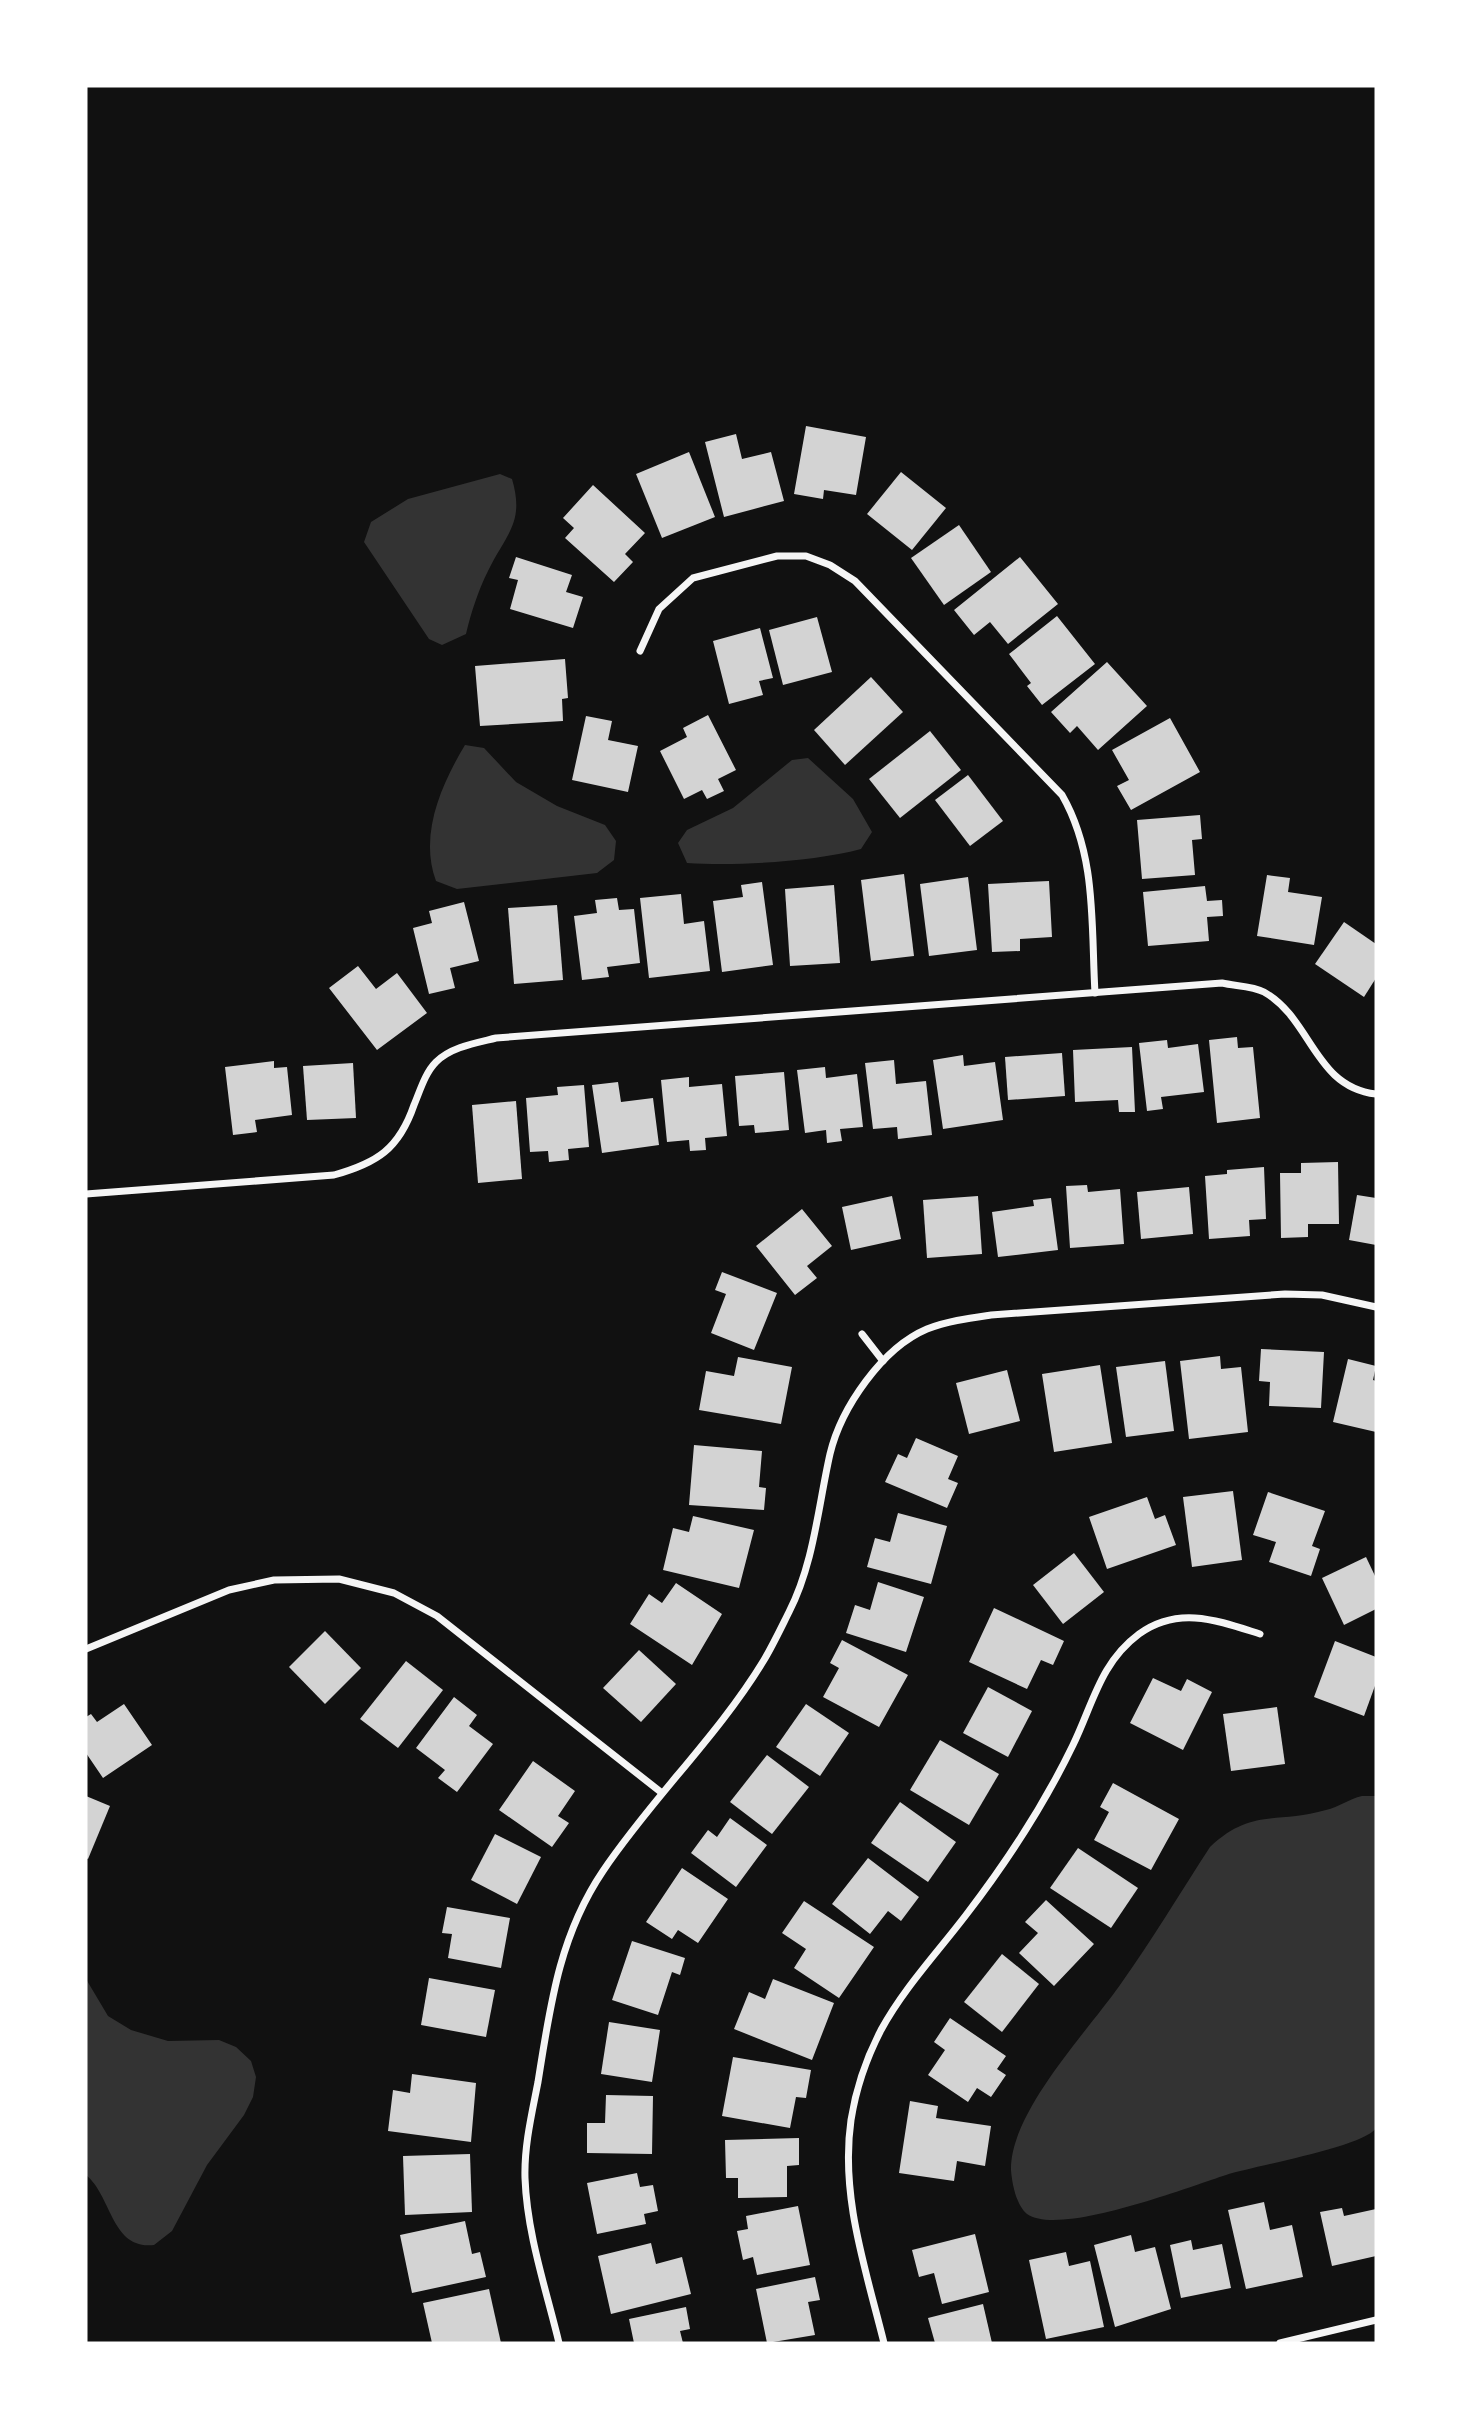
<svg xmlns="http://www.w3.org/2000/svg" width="1462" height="2429" font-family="Manrope,sans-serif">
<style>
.water{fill:#333}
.building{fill:#d3d3d3}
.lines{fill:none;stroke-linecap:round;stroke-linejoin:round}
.minor{stroke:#f5f5f5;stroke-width:7}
</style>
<rect width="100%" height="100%" fill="#111"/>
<!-- water -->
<g class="water">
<path d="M500,474l12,5c13,44 -6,55 -24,92 -10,20 -17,42 -22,63l-24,11 -13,-6 -65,-97 7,-20 37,-23z"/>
<path d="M465,745l19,3 32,34 41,24 48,19 11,16 -2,19 -17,13 -140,16 -21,-8c-17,-46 5,-96 29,-136z"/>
<path d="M808,758l45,41 19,33 -11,17c-49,13 -123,17 -174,14l-9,-20 9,-13 46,-22 59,-48z"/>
<path d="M1362,1796h14v332c-12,19 -123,38 -150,47 -38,12 -166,62 -199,39 -11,-9 -15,-31 -16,-44 -1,-58 76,-138 109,-185 32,-45 60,-92 90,-138 41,-39 68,-23 116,-37 13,-3 23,-11 36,-14z"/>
<path d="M86,1979l22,37 23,14 37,11 51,-1 17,7 15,14 5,16 -3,20 -9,18 -37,50 -35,66 -18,14c-43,5 -42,-49 -68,-70z"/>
</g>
<!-- building -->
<g class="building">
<path d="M806,426l60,11 -10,58 -32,-5 -1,9 -29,-5z"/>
<path d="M736,434l6,25 29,-7 13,49 -60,16 -19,-75z"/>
<path d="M689,452l26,65 -53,21 -26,-64z"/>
<path d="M901,472l45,36 -34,42 -45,-36z"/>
<path d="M593,485l52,48 -20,21 8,8 -19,20 -49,-44 9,-10 -11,-10z"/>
<path d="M959,525l32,47 -47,33 -33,-47z"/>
<path d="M516,557l56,18 -6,17 17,5 -10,31 -63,-19 8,-29 -9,-2z"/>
<path d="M1020,557l38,47 -50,40 -18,-22 -16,13 -20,-25z"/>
<path d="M1057,616l38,48 -53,41 -15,-19 4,-3 -22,-29z"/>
<path d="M817,617l15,55 -49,13 -14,-55z"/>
<path d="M760,628l13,50 -14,3 4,14 -34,9 -16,-63z"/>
<path d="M565,659l3,39 -6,1 1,22 -83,5 -5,-60z"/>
<path d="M1107,662l40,44 -49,44 -21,-24 -7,7 -19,-21z"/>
<path d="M871,677l32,35 -58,53 -31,-35z"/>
<path d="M708,715l28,55 -18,9 6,12 -17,8 -5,-9 -18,9 -24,-48 27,-14 -4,-9z"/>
<path d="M586,716l26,5 -4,19 30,6 -10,46 -56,-12z"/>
<path d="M1170,718l30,54 -69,38 -14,-24 12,-6 -17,-30z"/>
<path d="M930,731l31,39 -61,48 -31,-39z"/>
<path d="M968,775l35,46 -33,25 -35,-46z"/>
<path d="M1200,815l2,24 -10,1 3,35 -53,4 -5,-59z"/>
<path d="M904,874l10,82 -43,5 -10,-81z"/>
<path d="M1267,875l23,3 -2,14 34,5 -8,48 -57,-9z"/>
<path d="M968,877l9,73 -48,6 -9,-72z"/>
<path d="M1049,881l3,56 -32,2v12l-28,1 -4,-68z"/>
<path d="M762,882l11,83 -51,7 -9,-71 30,-4 -2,-12z"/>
<path d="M834,885l6,78 -50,3 -5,-77z"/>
<path d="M1205,886l2,15 15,-1 1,16 -16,1 2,24 -61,5 -5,-54z"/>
<path d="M681,894l3,30 20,-3 6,50 -61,7 -9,-80z"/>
<path d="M617,898l2,12 15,-1 6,54 -33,4 2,10 -27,3 -8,-64 23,-3 -2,-13z"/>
<path d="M464,902l15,59 -29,7 5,20 -26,6 -16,-66 19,-5 -3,-12z"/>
<path d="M557,905l6,75 -49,4 -6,-76z"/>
<path d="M1344,922l32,22v34l-12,19 -49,-33z"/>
<path d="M358,966l18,23 21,-16 30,40 -50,37 -48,-62z"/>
<path d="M1237,1037l1,11 15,-1 7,71 -43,5 -8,-83z"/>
<path d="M1167,1040l1,8 30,-4 6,48 -43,5 2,12 -16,2 -8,-68z"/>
<path d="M1132,1047l3,65h-16l-1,-12 -43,2 -2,-52z"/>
<path d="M1062,1053l3,43 -57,4 -3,-43z"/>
<path d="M963,1055l1,11 31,-4 8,58 -60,9 -10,-69z"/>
<path d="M894,1060l2,24 30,-3 6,54 -34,4 -1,-12 -24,2 -8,-66z"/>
<path d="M274,1061v7l13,-1 5,48 -37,5 2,12 -24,3 -8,-68z"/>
<path d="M353,1063l3,55 -49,2 -4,-54z"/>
<path d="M825,1067l1,11 31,-4 6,53 -23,2 2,12 -15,2 -1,-13 -21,3 -8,-63z"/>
<path d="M784,1072l5,58 -34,3 -1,-8 -15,1 -4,-50z"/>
<path d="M689,1077v10l33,-3 5,52 -22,2 1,12 -16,1 -1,-11 -22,2 -6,-62z"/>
<path d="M618,1082l3,20 32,-4 6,47 -57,8 -10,-68z"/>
<path d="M584,1085l5,62 -21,2 1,11 -20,2 -1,-11 -18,1 -4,-54 32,-3 -1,-8z"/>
<path d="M516,1101l6,78 -44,4 -6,-78z"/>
<path d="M1338,1162l1,62h-31v13l-27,1 -1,-65h21v-10z"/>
<path d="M1264,1167l2,52 -17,1 1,16 -41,3 -4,-63 22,-2v-4z"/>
<path d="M1087,1185l1,7 32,-3 4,55 -54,4 -4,-62z"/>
<path d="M1189,1187l4,47 -52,5 -4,-47z"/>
<path d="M1357,1195l19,3v47l-27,-5z"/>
<path d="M892,1196l9,43 -50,11 -9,-43z"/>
<path d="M978,1196l4,58 -55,4 -4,-58z"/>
<path d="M1051,1198l7,52 -60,7 -6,-45 42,-6 -1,-6z"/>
<path d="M802,1209l30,37 -25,20 10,12 -22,17 -39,-49z"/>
<path d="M722,1272l55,21 -23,57 -43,-17 15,-39 -11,-4z"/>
<path d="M1261,1349l63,3 -3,56 -52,-2 1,-24 -11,-1z"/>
<path d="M1220,1356l1,13 20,-2 7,65 -59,7 -9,-78z"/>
<path d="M738,1357l54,10 -11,57 -82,-14 7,-39 28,5z"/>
<path d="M1348,1359l28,7 -3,14 3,1v51l-43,-10z"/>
<path d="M1165,1361l9,70 -48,6 -10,-70z"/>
<path d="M1100,1365l12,78 -58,9 -12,-78z"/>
<path d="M1007,1370l13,51 -51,13 -13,-51z"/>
<path d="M916,1438l42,18 -10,23 10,4 -11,25 -62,-26 13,-28 9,4z"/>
<path d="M694,1445l68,6 -3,36 7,1 -2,22 -75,-5z"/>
<path d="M1233,1491l9,69 -50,7 -9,-70z"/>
<path d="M1268,1492l57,19 -13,35 8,3 -9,27 -42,-14 7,-20 -23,-7z"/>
<path d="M1147,1497l8,22 10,-4 11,30 -69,24 -18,-52z"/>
<path d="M898,1513l49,13 -16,58 -64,-17 8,-29 15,4z"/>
<path d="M693,1516l61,14 -15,58 -76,-18 10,-42 16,4z"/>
<path d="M1074,1553l30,39 -41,32 -30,-39z"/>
<path d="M1366,1557l10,21v31l-32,16 -22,-47z"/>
<path d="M878,1582l46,15 -18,55 -60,-19 9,-28 15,5z"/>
<path d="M676,1583l46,31 -30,51 -62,-41 19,-30 13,9z"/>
<path d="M994,1608l70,33 -11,24 -12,-5 -14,29 -58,-27z"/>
<path d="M325,1631l36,37 -36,36 -36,-37z"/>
<path d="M842,1640l66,35 -29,52 -56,-30 16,-29 -9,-5z"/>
<path d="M1335,1641l41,16v26l-12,33 -50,-19z"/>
<path d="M639,1650l37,34 -35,38 -38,-34z"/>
<path d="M406,1661l37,29 -45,58 -38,-29z"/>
<path d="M1153,1678l28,13 6,-12 25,13 -29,58 -53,-27z"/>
<path d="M988,1687l44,24 -24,46 -45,-24z"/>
<path d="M454,1697l23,18 -8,11 24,18 -36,48 -19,-14 7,-8 -29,-22z"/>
<path d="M124,1704l28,41 -49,33 -17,-25v-36l5,-3 6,8z"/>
<path d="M806,1704l43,29 -29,43 -44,-29z"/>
<path d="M1277,1707l8,57 -54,7 -8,-57z"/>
<path d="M940,1740l59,34 -30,51 -59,-35z"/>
<path d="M767,1755l42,32 -37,47 -42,-32z"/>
<path d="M533,1761l42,30 -17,25 11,7 -17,24 -53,-37z"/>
<path d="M1113,1783l66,36 -28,51 -57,-30 15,-28 -9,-5z"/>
<path d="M86,1796l24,10 -22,53 -2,-1z"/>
<path d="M900,1802l56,40 -28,40 -57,-39z"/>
<path d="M730,1818l37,27 -31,42 -45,-34 17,-23 9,7z"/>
<path d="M495,1834l46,23 -24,47 -46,-24z"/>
<path d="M1078,1848l60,40 -27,40 -61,-40z"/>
<path d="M868,1858l51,39 -18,24 -13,-10 -18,23 -38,-30z"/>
<path d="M682,1868l46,31 -30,44 -20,-13 -6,9 -26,-17z"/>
<path d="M1046,1900l48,44 -40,42 -35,-33 19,-20 -13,-11z"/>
<path d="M804,1901l70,46 -35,51 -45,-30 12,-19 -24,-16z"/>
<path d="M447,1907l63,11 -9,50 -53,-10 4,-24 -10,-1z"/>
<path d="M632,1941l53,17 -5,17 -8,-3 -14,43 -46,-15z"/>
<path d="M1002,1954l37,30 -37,48 -38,-30z"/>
<path d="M429,1978l66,12 -9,47 -65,-12z"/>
<path d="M773,1979l61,24 -22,57 -78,-31 15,-37 16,7z"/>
<path d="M950,2018l56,38 -9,13 9,6 -15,22 -14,-9 -9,14 -40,-27 17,-25 -11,-8z"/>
<path d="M609,2022l51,8 -8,52 -51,-8z"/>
<path d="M733,2057l78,13 -5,28 -10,-1 -6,31 -68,-12z"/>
<path d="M412,2074l64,9 -5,59 -83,-11 5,-41 17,3z"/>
<path d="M606,2095l47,1 -1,58 -65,-1v-30h18z"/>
<path d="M910,2101l28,5 -2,12 55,8 -6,40 -28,-5 -3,20 -55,-8z"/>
<path d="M799,2138v27l-12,1v31l-49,1v-20h-12l-1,-38z"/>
<path d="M470,2154l2,58 -67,3 -2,-59z"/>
<path d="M637,2173l3,14 13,-2 5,26 -14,3 2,10 -49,10 -10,-51z"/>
<path d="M1264,2202l6,28 22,-5 11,52 -57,12 -18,-79z"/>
<path d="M798,2206l12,59 -53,10 -4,-18 -10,3 -6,-29 11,-2 -2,-13z"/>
<path d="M1342,2208l2,8 32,-7v47l-44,10 -12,-54z"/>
<path d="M465,2221l7,33 8,-2 6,25 -74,16 -12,-58z"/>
<path d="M975,2234l14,58 -47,12 -8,-31 -15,4 -7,-27z"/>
<path d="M1131,2235l4,17 20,-5 16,62 -56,18 -21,-82z"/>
<path d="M1191,2240l2,10 29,-6 9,44 -50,10 -11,-53z"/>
<path d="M651,2243l5,21 26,-7 9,37 -80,20 -13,-58z"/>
<path d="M1066,2252l3,14 21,-5 14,66 -58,12 -17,-79z"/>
<path d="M815,2277l5,23 -12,2 7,33 -48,8 -11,-54z"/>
<path d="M489,2289l12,54h-69l-9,-40z"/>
<path d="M983,2304l9,39h-57l-7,-25z"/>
<path d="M686,2307l4,22 -10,2 3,12h-49l-5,-24z"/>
</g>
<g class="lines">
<!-- minor -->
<g class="minor">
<path d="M640,651l19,-42 34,-31 84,-22h29l24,9 25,16 207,214c35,61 29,130 33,198"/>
<path d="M86,1194l248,-19c43,-12 65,-26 80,-70 6,-14 11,-32 22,-43 15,-15 40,-19 60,-24l726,-55c13,3 31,3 42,9 48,27 50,95 112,102"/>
<path d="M862,1334l21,27"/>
<path d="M86,1649l143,-59 45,-10 65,-1 55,14 43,23 225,177"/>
<path d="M559,2343c-13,-54 -32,-109 -34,-165 -1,-32 7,-65 13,-96 12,-75 21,-146 65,-211 49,-73 115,-135 161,-211 9,-15 17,-32 25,-48 25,-49 29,-105 41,-158 11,-46 52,-106 97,-125 20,-8 43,-11 64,-14l294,-21 37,1 54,12"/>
<path d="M884,2343c-18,-73 -44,-147 -33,-223 5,-32 15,-61 30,-90 23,-42 56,-77 85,-115 40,-52 78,-110 107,-170 20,-41 27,-82 66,-111 40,-29 80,-13 121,0"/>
<path d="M1280,2343l96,-23"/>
</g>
</g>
<!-- border -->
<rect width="1462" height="2429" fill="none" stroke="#ffffff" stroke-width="175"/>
</svg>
